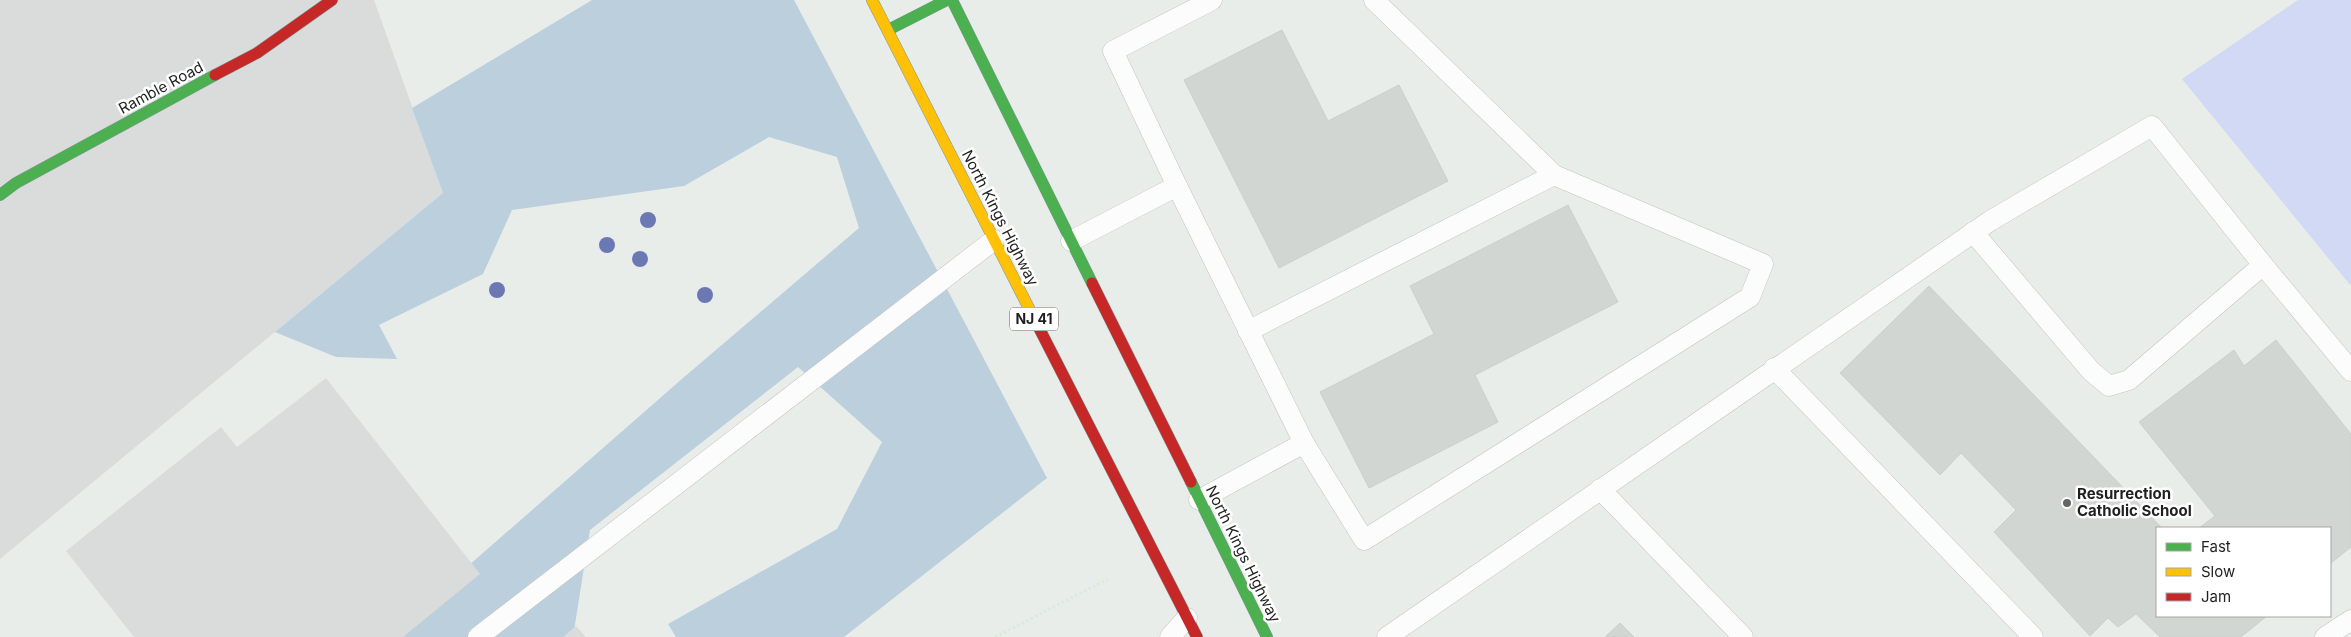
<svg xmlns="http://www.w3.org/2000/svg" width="2351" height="637" font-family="Inter,sans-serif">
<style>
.residential{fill:#d9dcda}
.forest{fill:#bbcfdd}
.park{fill:#d1d9f4}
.parking{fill:#dadcdb}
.building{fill:#d1d6d3;stroke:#c9d1cb}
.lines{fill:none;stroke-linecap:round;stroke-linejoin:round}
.lane-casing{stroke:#c2c4c3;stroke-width:21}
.fast-casing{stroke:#7e9994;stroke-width:12}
.slow-casing{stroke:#7e9994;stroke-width:12}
.jam-casing{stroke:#7e9994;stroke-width:12}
.path{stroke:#dbebd9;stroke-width:3;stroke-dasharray:2.5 2.5;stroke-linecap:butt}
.lane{stroke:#fcfcfc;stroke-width:20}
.fast{stroke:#4caf50;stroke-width:11}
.slow{stroke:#ffc107;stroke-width:11}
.jam{stroke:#c62828;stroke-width:11}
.tree{fill:#6b78b3}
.poi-dot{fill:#656766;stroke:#fff;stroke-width:2}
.labels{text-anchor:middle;stroke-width:5;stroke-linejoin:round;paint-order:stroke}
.shield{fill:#fff;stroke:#626262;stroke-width:1}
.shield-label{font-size:14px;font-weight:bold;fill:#1f1f1f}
.street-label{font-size:15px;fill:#1f1f1f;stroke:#fff}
.poi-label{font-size:15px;font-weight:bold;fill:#1f1f1f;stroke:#fff;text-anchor:start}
</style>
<rect width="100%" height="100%" fill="#e8edea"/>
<!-- residential -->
<path class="residential" d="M0,0h374l69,193 -443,366z"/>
<!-- forest -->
<path class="forest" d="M592,0h202l253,478 -203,159h-168l-8,-13 169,-95 45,-87 -84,-75 -208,163 -17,107h-186l296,-259 176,-150 -22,-71 -68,-20 -85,49 -172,24 -29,64 -104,51 18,34 -61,-2 -61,-25 168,-139 -31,-85z"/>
<!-- park -->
<path class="park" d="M2298,0h53v286l-169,-207z"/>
<!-- parking -->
<g class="parking">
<path d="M326,378l154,196 -77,63h-269l-68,-86 155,-124 16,20z"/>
<path d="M576,626l10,11h-23z"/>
</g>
<!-- building -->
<g class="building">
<path d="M1282,30l46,91 71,-36 49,96 -169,87 -95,-188z"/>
<path d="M1568,205l50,97 -143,73 23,47 -129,66 -49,-96 114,-58 -24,-48z"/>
<path d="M1929,286l233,242h-5v88h110l-26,21h-81l-24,-23 -18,13 -10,-9 -18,18 -96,-104 22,-22 -55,-57 -21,22 -100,-102z"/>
<path d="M2276,340l75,94v113l-21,17v-36h-131l16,-12 -76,-94 95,-72 10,16z"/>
<path d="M1620,623l14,14h-29z"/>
</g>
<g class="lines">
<defs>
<g id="lane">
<path d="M1177,186l-64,-135 99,-51"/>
<path d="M1973,232l118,139 18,15 20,-6 134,-115"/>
<path d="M1071,241l106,-55 127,257 -105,57"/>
<path d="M1248,331l306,-156"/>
<path d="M1774,368l259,269"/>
<path d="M1304,443l60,97 386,-243 13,-33 -209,-89 -180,-175"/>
<path d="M1600,489l143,148"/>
<path d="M478,637l516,-397"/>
<path d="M1170,637l17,-19"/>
<path d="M1387,637l603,-416 162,-95 111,139 88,106"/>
<path d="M2325,637l26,-17"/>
</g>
<g id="fast">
<path d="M952,0l140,283"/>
<path d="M888,30l59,-30"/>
<path d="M0,195l16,-12 199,-108"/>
<path d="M1191,482l76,155"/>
</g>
<path id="slow" d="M872,0l164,322"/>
<g id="jam">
<path d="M215,75l42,-22 75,-53"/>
<path d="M1092,283l99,199"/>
<path d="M1036,322l161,315"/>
</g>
</defs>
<!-- lane casing -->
<use href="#lane" class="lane-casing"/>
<!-- fast casing -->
<use href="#fast" class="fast-casing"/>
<!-- slow casing -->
<use href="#slow" class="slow-casing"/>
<!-- jam casing -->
<use href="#jam" class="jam-casing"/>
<!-- path -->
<path class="path" d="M995,637l113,-58"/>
<!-- lane -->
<use href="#lane" class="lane"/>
<!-- fast -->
<use href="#fast" class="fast"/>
<!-- slow -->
<use href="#slow" class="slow"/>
<!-- jam -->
<use href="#jam" class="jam"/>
</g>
<!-- trees -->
<g class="tree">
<circle cx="648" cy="220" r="8"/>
<circle cx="607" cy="245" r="8"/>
<circle cx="640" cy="259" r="8"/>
<circle cx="497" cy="290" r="8"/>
<circle cx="705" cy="295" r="8"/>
</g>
<!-- markers -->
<circle class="poi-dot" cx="2067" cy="503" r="5"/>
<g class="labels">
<!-- shield labels -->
<rect class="shield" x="1010" y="307.5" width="48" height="23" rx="4"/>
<g class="shield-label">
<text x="1034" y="324">NJ 41</text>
</g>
<!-- street labels -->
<g class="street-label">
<text transform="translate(161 88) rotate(-28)" y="5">Ramble Road</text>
<text transform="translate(1000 218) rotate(63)" y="5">North Kings Highway</text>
<text transform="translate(1243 554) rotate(64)" y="5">North Kings Highway</text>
</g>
<!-- poi labels -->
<g class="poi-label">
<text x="2077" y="499">Resurrection<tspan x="2077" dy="17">Catholic School</tspan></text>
</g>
</g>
<!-- legend -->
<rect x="2156" y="527" width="175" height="90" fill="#ffffff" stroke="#a5a5a5"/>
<rect x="2166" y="543" width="25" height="8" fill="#4caf50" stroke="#a5a5a5"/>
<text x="2201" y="552" font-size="15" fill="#1f1f1f">Fast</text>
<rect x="2166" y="568" width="25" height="8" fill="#ffc107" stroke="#a5a5a5"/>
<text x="2201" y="577" font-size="15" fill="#1f1f1f">Slow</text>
<rect x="2166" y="593" width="25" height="8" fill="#c62828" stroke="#a5a5a5"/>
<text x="2201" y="602" font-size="15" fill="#1f1f1f">Jam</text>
</svg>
